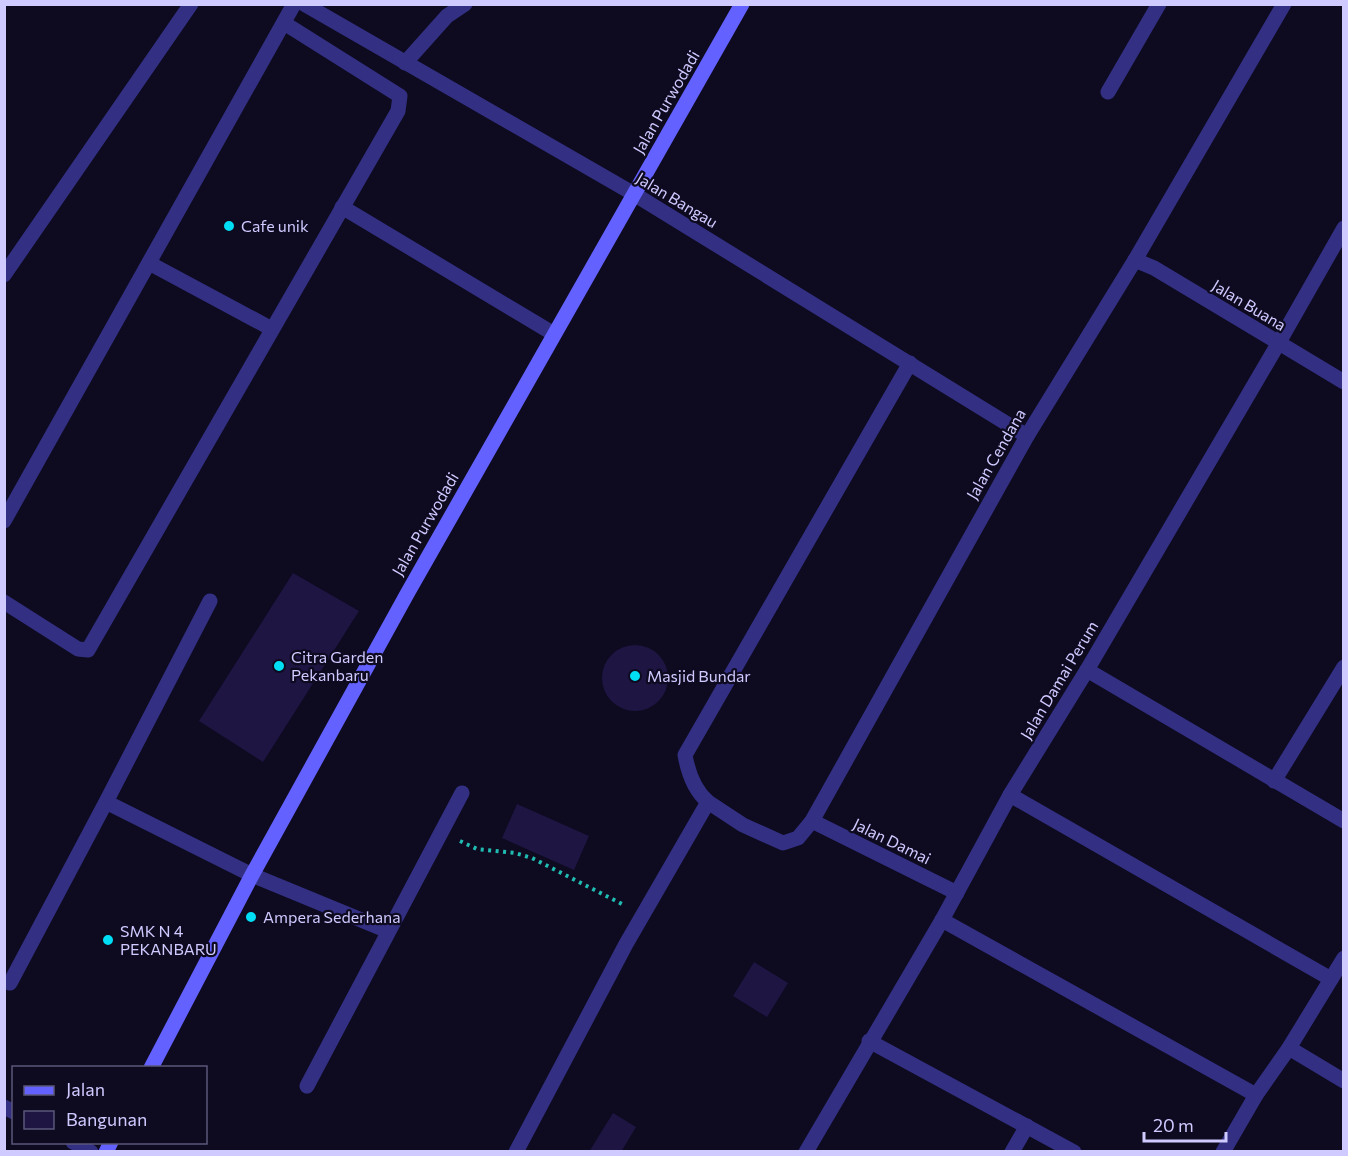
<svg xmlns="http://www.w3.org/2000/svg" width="1348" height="1156" font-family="Commissioner,sans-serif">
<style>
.building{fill:#1e1543}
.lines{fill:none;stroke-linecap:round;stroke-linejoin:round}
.path{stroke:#21bcb1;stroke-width:4;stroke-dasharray:3 4.5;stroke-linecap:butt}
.lane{stroke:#333084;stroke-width:15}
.street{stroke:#333084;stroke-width:15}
.secondary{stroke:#6361ff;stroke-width:15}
.poi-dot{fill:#00def5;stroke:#0e0a20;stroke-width:2}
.labels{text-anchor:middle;stroke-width:4.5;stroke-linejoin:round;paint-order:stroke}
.street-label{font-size:16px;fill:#cfcaff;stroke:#0e0a20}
.poi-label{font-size:16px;fill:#cfcaff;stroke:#0e0a20;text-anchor:start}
</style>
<rect width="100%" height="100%" fill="#0e0a20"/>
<!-- building -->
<g class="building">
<path d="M293,573l66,38 -96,151 -64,-41z"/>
<circle cx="635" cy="678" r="33"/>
<path d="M517,804l72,32 -15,34 -72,-32z"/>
<path d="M754,962l34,21 -21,34 -34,-21z"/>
<path d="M613,1113l23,14 -15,25h-32z"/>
</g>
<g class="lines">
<!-- path -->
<path class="path" d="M460,841l17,8 38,4 17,5 92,47"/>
<!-- lane -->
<path class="lane" d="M405,63l42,-47 18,-12"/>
<!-- street -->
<g class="street">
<path d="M304,4l330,190 393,242"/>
<path d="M1108,92l51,-88"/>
<path d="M342,207l212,127"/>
<path d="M1135,260l19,8 190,114"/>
<path d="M149,263l123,66"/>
<path d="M4,275l187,-271"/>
<path d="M4,521l290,-517"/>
<path d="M4,602l74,47 10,1 310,-539 2,-15 -116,-73"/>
<path d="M1087,670l257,151"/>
<path d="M1274,781l70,-114"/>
<path d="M1010,795l321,184"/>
<path d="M106,802l146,73 136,56"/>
<path d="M708,802l35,23 40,18 15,-5 14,-17 215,-385 108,-176 149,-256"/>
<path d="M812,821l145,72"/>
<path d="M942,920l314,175"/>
<path d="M10,983l96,-181 104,-201"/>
<path d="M869,1041l205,111"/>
<path d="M1289,1048l55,33"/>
<path d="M307,1086l155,-293"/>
<path d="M4,1107l10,5"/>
<path d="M73,1142l18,10"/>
<path d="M516,1152l110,-208 82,-142c-14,-12 -20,-30 -23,-47l225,-392"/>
<path d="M806,1152l136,-232 68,-125 77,-125 191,-326 66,-116"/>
<path d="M1012,1152l15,-26"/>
<path d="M1223,1152l33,-57 33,-47 55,-90"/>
</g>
<!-- secondary -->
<g class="secondary">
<path d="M151,1068l101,-193 155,-281 335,-590"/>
<path d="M106,1152l5,-10"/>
</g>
</g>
<!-- markers -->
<g class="poi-dot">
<circle cx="229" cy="226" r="6"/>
<circle cx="279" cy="666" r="6"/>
<circle cx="635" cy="676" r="6"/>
<circle cx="251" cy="917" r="6"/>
<circle cx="108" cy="940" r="6"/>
</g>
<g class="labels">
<!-- street labels -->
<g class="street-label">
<text transform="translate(666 102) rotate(-60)" y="6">Jalan Purwodadi</text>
<text transform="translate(677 200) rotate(31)" y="6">Jalan Bangau</text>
<text transform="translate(1249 305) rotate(31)" y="6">Jalan Buana</text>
<text transform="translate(996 454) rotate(-60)" y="6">Jalan Cendana</text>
<text transform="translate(425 524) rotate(-60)" y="6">Jalan Purwodadi</text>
<text transform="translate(1059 680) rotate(-59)" y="6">Jalan Damai Perum</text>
<text transform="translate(892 841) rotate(26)" y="6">Jalan Damai</text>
</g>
<!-- poi labels -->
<g class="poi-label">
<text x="241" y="232">Cafe unik</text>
<text x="291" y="663">Citra Garden<tspan x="291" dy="18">Pekanbaru</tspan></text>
<text x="647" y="682">Masjid Bundar</text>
<text x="263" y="923">Ampera Sederhana</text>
<text x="120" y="937">SMK N 4<tspan x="120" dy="18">PEKANBARU</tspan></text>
</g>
</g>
<!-- border -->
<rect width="1348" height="1156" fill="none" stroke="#cfcaff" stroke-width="12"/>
<!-- legend -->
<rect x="12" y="1066" width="195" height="78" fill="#0e0a20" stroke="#5b5779" stroke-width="1.5"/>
<rect x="24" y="1086" width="30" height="9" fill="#6361ff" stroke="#5b5779" stroke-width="1.5"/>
<text x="66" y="1096" font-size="18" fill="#cfcaff">Jalan</text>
<rect x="24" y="1111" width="30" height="18" fill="#1e1543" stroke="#5b5779" stroke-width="1.5"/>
<text x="66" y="1126" font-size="18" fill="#cfcaff">Bangunan</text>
<!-- scale -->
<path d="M1144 1132v9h82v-9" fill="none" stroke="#cfcaff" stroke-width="3"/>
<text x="1153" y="1132" font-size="18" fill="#cfcaff" stroke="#0e0a20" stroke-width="4.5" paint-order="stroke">20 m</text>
</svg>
